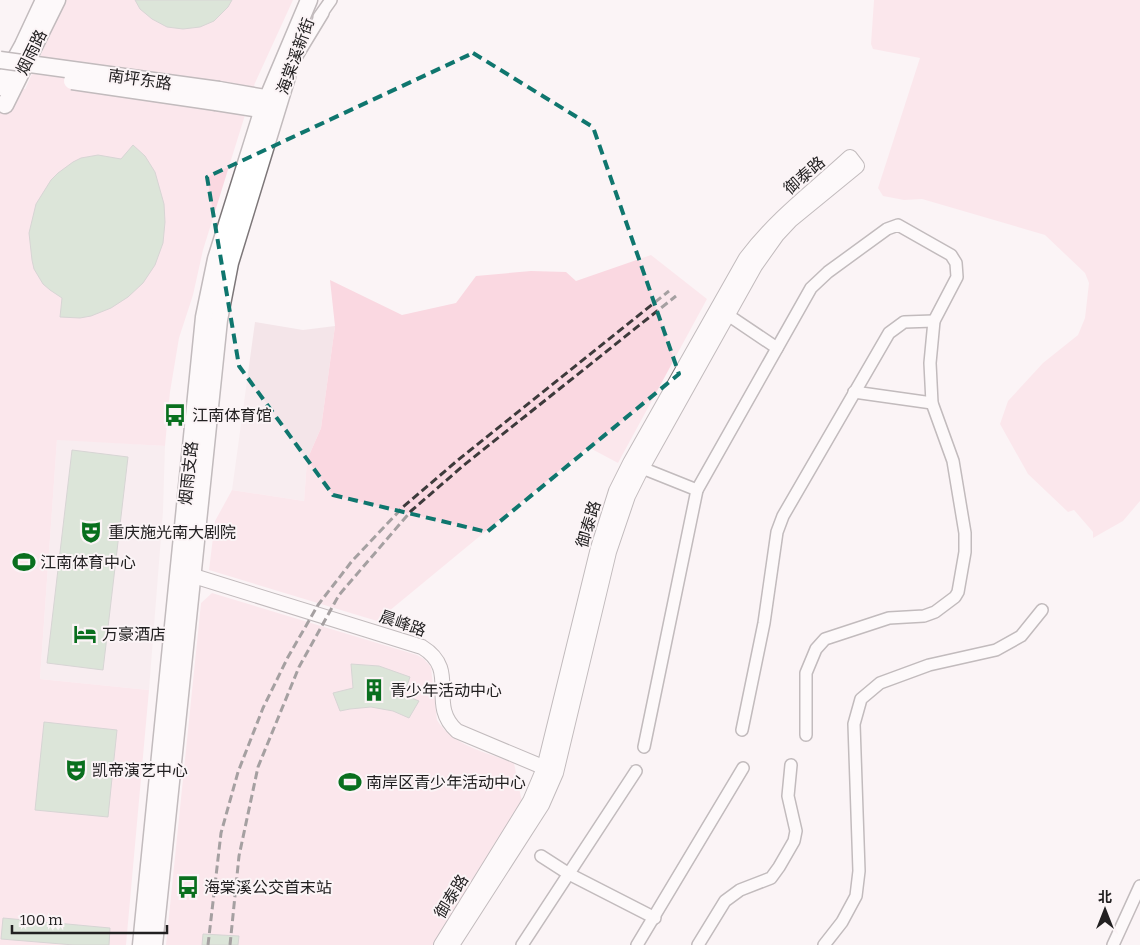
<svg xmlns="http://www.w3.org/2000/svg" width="1140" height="945" font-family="Bitter,'Noto Sans SC',serif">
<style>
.built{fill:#f4e5e9}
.green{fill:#fad8e1}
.building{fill:#b6d2b6;stroke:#abafab}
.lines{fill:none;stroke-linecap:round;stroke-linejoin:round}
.minor-casing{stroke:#7c7678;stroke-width:14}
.tertiary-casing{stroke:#7c7678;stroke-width:16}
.secondary-casing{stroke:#7c7678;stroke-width:19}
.minor{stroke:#fff;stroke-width:11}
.tertiary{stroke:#fff;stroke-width:14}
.secondary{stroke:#fff;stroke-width:16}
.rail{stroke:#3d3a3b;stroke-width:3;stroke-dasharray:8 4;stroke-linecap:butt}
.secondary-bridge-casing{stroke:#7c7678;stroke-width:19;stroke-linecap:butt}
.secondary-bridge{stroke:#fff;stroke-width:16}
.marked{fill:none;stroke:#0f766e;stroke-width:4;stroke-dasharray:10 6;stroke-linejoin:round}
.labels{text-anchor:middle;stroke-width:4;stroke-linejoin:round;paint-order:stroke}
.street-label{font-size:16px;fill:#222021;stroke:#fbf4f6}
.poi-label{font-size:16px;fill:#222021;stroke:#fbf4f6;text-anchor:start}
</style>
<rect width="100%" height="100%" fill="#fbf4f6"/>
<!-- built -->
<g class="built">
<path d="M255,322l48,8 32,-4 -14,102 -14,32 -3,41 -72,-11z"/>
<path d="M57,439l108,7 -2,66 -14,178 -109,-11z"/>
</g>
<!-- green -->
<g class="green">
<path d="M66,0h227l-38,83 -52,167 -10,45 -14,43 -9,54 -5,54 -108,-6 -17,239 109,11 -23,255h-126v-859l25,3z"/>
<path d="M874,0h266v501l-17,20 -30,17v-6l-19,-22 -6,2 -40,-38 -28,-50 8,-23 35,-38 35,-28 7,-17 4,-35 -4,-10 -40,-38 -123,-36 -18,1 -21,-4 -5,-8 42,-130 -47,-9 -2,-5z"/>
<path d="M651,255l56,44 -89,164 -30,-16 -211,174 -168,-51 6,-49 17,-31 72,11 3,-41 14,-32 14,-102 -5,-46 72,35 54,-12 20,-27 55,-5 35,1 10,9z"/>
<path d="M212,593l205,62 7,4 7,8 6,53c16,26 51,33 77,43l8,39 -88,143h-268l35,-342z"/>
</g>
<!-- building -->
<g class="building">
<path d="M135,0h97l-4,7 -14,14 -14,6 -17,2 -16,-2 -15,-8 -12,-10z"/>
<path d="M133,145l12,11 10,16 9,32 1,18 -2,21 -8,22 -12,18 -15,14 -17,11 -20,8 -11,2 -20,-1 2,-19 -12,-8 -7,-6 -9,-15 -2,-9 -3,-27 7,-29 15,-24 7,-7 15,-11 8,-4 17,-3 23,4z"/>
<path d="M72,450l56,7 -25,213 -56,-7z"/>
<path d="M351,664l28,2 31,11 -6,18 15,6 -10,17 -16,-7 -22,-4 -21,2 -10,2 -7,-18 20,-5z"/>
<path d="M44,722l73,8 -9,87 -73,-7z"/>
<path d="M3,918l107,10 -1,17h-35l-73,-6z"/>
<path d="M203,934l36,2 -1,9h-36z"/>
</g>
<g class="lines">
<defs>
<g id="minor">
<path d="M319,17l12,-17"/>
<path d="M289,69l34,-56"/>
<path d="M722,311l55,37"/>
<path d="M854,392l78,11"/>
<path d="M642,468l55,22"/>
<path d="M742,730l22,-107 13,-91 6,-16 106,-183 15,-11 30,-1"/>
<path d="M644,747l53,-257 114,-202 17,-16 59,-43 11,-4 53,30 5,8 1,14 -23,44 -4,42 2,40 21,58 12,72v19l-7,40 -3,5 -20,15 -11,4 -35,2 -64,21 -9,10 -10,24v62"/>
<path d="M541,856l28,18 86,44"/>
<path d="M522,945l114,-174"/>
<path d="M637,945l106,-177"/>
<path d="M698,945l27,-44 15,-11 31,-12 8,-11 15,-26 2,-10 -8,-35 3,-31"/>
<path d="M824,945l18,-23 14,-26 3,-25 -5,-147 7,-25 19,-16 49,-18 67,-15 25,-14 21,-26"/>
<path d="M1113,945l27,-59"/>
</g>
<g id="tertiary">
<path d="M184,573l238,74c39,24 4,56 35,84l93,39"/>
<path d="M441,945l89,-144 14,-33 54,-220 18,-57 14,-28 116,-205c31,-41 67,-67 104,-101l7,9 -66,54 -14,15 -22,31 -113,202 -14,28 -19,56 -53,221 -14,32 -90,140"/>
</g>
<g id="secondary">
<path d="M0,87l23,-42 21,-45"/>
<path d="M219,90l58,10"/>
<path d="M216,102l57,9"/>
<path d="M5,105l52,-105"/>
<path d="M141,945l63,-628 12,-58 47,-150 46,-109"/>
<path d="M154,945l65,-625 11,-57 57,-186"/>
</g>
</defs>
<!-- minor casing -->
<use href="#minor" class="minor-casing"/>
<!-- tertiary casing -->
<use href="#tertiary" class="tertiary-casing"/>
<!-- secondary casing -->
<use href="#secondary" class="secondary-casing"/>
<!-- minor -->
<use href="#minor" class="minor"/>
<!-- tertiary -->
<use href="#tertiary" class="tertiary"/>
<!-- secondary -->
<use href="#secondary" class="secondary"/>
<!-- rail -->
<g class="rail">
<path d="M208,945l13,-112 17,-61 25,-64 25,-51 30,-52 34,-44 51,-54 55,-47 211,-169"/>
<path d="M230,945l9,-89 19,-89 41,-100 40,-72 72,-84 53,-46 212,-169"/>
</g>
<defs>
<g id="secondary-bridge">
<path d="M0,60l219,30"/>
<path d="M72,81l144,21"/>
</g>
</defs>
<!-- secondary-bridge casing -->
<use href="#secondary-bridge" class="secondary-bridge-casing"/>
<!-- secondary-bridge -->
<use href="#secondary-bridge" class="secondary-bridge"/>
</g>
<!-- marked area -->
<path d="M0 0H1140V945H0ZM473,53l120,74 86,247 -192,158 -154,-37 -94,-129 -32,-189z" fill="#fbf4f6" fill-opacity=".55" fill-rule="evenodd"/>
<path class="marked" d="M473,53l120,74 86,247 -192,158 -154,-37 -94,-129 -32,-189z"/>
<!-- icons -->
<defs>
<symbol id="bus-bare" viewBox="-9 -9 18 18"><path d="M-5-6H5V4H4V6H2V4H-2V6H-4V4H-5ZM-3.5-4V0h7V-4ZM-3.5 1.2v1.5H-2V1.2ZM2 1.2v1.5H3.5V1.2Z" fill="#096f1e" stroke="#fbf4f6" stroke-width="2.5" paint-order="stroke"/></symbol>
<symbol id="theatre-bare" viewBox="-9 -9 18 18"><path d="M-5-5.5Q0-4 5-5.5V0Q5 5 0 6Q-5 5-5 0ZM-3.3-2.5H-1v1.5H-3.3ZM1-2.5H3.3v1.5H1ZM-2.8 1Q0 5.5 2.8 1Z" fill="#096f1e" stroke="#fbf4f6" stroke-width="2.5" paint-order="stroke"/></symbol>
<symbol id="stadium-bare" viewBox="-9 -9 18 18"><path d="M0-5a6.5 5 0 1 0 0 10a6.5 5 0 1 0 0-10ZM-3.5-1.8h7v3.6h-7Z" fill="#096f1e" stroke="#fbf4f6" stroke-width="2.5" paint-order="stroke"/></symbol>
<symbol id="hotel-bare" viewBox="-9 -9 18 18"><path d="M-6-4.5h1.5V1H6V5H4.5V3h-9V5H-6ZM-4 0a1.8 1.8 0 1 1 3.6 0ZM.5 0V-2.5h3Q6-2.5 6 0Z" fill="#096f1e" stroke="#fbf4f6" stroke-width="2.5" paint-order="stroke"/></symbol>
<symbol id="building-bare" viewBox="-9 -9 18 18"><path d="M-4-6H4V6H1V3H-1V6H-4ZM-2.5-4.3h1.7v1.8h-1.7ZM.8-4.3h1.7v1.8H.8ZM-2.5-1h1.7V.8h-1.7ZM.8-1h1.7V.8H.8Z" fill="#096f1e" stroke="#fbf4f6" stroke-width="2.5" paint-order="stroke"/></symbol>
</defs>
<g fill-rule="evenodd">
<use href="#bus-bare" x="159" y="399" width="32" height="32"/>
<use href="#theatre-bare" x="75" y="516" width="32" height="32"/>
<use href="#stadium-bare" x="8" y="546" width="32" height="32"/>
<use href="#hotel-bare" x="69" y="618" width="32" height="32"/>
<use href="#building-bare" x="358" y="674" width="32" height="32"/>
<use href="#theatre-bare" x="60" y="754" width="32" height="32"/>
<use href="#stadium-bare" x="334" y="766" width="32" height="32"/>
<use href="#bus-bare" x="172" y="871" width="32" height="32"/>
</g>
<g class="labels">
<!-- street labels -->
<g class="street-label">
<text transform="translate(31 52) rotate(-64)" y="6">烟雨路</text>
<text transform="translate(295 56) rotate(-70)" y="6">海棠溪新街</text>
<text transform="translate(140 79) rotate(8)" y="6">南坪东路</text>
<text transform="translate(804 175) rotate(-41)" y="6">御泰路</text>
<text transform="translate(188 473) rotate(-84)" y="6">烟雨支路</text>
<text transform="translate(588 524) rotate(-73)" y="6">御泰路</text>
<text transform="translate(403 623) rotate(19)" y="6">晨峰路</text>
<text transform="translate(451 896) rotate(-58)" y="6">御泰路</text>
</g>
<!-- poi labels -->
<g class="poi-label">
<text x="192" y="421">江南体育馆</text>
<text x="108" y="538">重庆施光南大剧院</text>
<text x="40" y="568">江南体育中心</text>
<text x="102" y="640">万豪酒店</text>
<text x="390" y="696">青少年活动中心</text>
<text x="92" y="776">凯帝演艺中心</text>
<text x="366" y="788">南岸区青少年活动中心</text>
<text x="204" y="893">海棠溪公交首末站</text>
</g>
</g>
<!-- north arrow -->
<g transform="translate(1105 910)" stroke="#fbf4f6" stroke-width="4" paint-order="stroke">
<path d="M0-4L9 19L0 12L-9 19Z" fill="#222021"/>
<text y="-8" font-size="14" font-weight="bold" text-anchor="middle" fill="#222021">北</text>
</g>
<!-- scale -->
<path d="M12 925v8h155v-8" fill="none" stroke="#222021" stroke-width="2.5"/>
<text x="20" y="925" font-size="15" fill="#222021" stroke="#fbf4f6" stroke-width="4" paint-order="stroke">100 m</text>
</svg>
